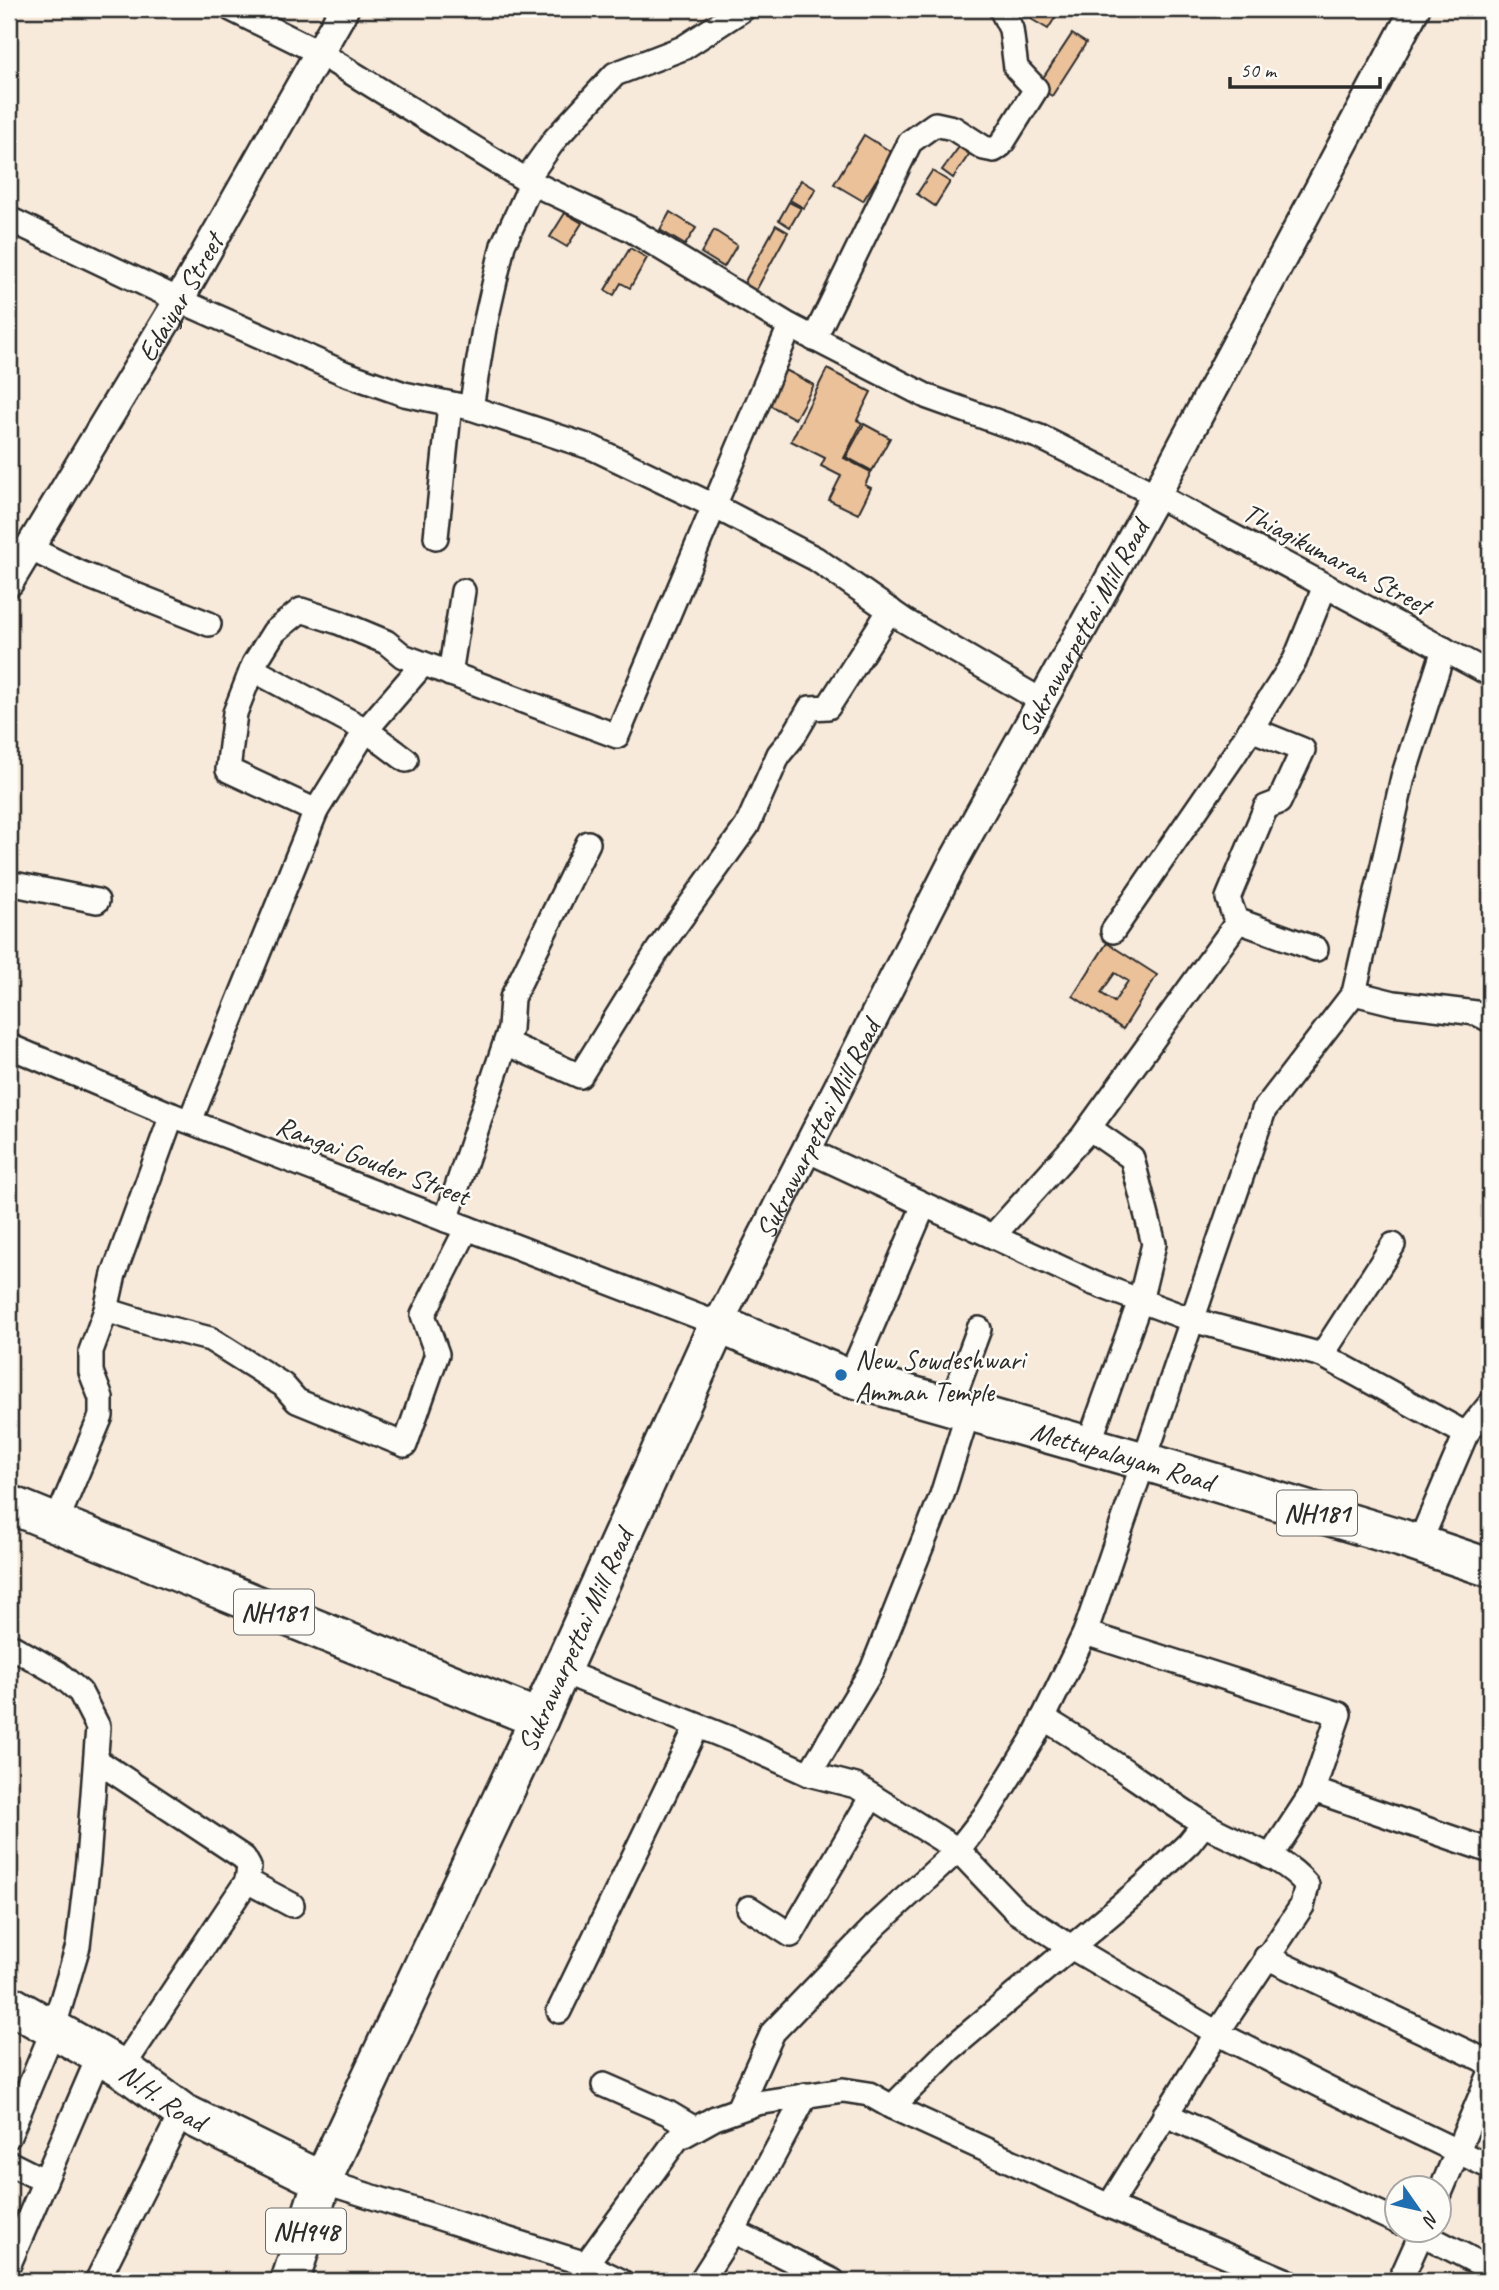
<svg xmlns="http://www.w3.org/2000/svg" width="1499" height="2290" font-family="Caveat,sans-serif">
<style>
.building{fill:#ebc19a;stroke:#2b2b2b;stroke-width:2;fill-rule:evenodd}
.lines{fill:none;stroke-linecap:round;stroke-linejoin:round}
.minor-casing{stroke:#2b2b2b;stroke-width:28}
.tertiary-casing{stroke:#2b2b2b;stroke-width:33}
.trunk-casing{stroke:#2b2b2b;stroke-width:42}
.minor{stroke:#fdfcf7;stroke-width:23}
.tertiary{stroke:#fdfcf7;stroke-width:28}
.trunk{stroke:#fdfcf7;stroke-width:37}
.poi-dot{fill:#1f6fb2;stroke:#fdfcf7;stroke-width:2.5}
.labels{text-anchor:middle;stroke-width:5;stroke-linejoin:round;paint-order:stroke}
.shield{fill:#fdfcf7;stroke:#6a6a68;stroke-width:2}
.shield-label{font-size:26px;font-weight:bold;fill:#2b2b2b}
.street-label{font-size:28px;fill:#2b2b2b;stroke:#fdfcf7}
.poi-label{font-size:28px;fill:#2b2b2b;stroke:#fdfcf7;text-anchor:start}
</style>
<rect width="100%" height="100%" fill="#f8eadb"/>
<filter id="ink" filterUnits="userSpaceOnUse"><feTurbulence type="fractalNoise" baseFrequency=".0143" numOctaves="2"/><feDisplacementMap in="SourceGraphic" scale="14" xChannelSelector="R" yChannelSelector="G"/><feConvolveMatrix kernelMatrix="1 2 1 2 8 2 1 2 1" color-interpolation-filters="sRGB"/></filter>
<g filter="url(#ink)">
<!-- building -->
<g class="building">
<path d="M1037,9h13l8,4 -10,16 -17,-10z"/>
<path d="M1072,34l14,9 -34,53 -15,-9z"/>
<path d="M864,135l29,18 -30,48 -29,-17z"/>
<path d="M962,143l10,7 -19,28 -11,-8z"/>
<path d="M932,171l18,11 -15,24 -18,-12z"/>
<path d="M801,180l15,9 -12,19 -14,-8z"/>
<path d="M789,202l12,6 -11,19 -11,-7z"/>
<path d="M670,212l26,16 -11,17 -25,-15z"/>
<path d="M565,213l17,10 -15,24 -17,-10z"/>
<path d="M776,225l12,7 -34,62 -12,-7z"/>
<path d="M714,230l23,15 -13,22 -23,-14z"/>
<path d="M630,248l17,10 -17,30 -9,-5 -7,12 -9,-5z"/>
<path d="M780,367l34,18 -19,34 -33,-18z"/>
<path d="M827,369l44,23 -14,28 5,3 -18,35 27,14 -6,13 6,3 -13,26 -29,-14 12,-24 -20,-10 4,-8 -34,-17z"/>
<path d="M864,424l26,14 -18,33 -26,-14z"/>
<path d="M1107,943l50,32 -34,54 -50,-33zM1115,973l13,8 -14,21 -13,-9z"/>
</g>
<g class="lines">
<defs>
<g id="minor">
<path d="M231,9l87,43 208,128 104,49 160,97 138,71 112,40 116,58 334,179"/>
<path d="M526,180l29,-41 60,-65 68,-26 60,-39"/>
<path d="M9,219l170,81 165,73 60,21 67,14 122,40 121,58 102,53 89,62 137,80"/>
<path d="M814,339l96,-197 25,-18 18,4 31,20 10,2 7,-5 35,-56 -20,-21 -5,-39 -10,-20"/>
<path d="M471,408l13,-79 19,-84 29,-63"/>
<path d="M436,537l14,-133"/>
<path d="M29,548l51,25 129,51"/>
<path d="M252,669l114,61 40,30"/>
<path d="M450,674l13,-83"/>
<path d="M316,811l-88,-41 7,-57 19,-49 20,-32 27,-22 37,12 48,20 17,14 214,80 173,-410"/>
<path d="M9,883l88,18"/>
<path d="M1236,920l80,29"/>
<path d="M1113,931l121,-176 61,-95 30,-74"/>
<path d="M1354,993l40,10 82,10 14,7"/>
<path d="M506,1043l74,33 78,-126 89,-124 32,-72 14,-17 17,-29 18,-1 62,-97"/>
<path d="M9,1046l163,69 546,209"/>
<path d="M190,1121l126,-310 50,-81 57,-66"/>
<path d="M807,1150l286,133 99,37 130,35"/>
<path d="M446,1220l64,-191 2,-31 76,-155"/>
<path d="M993,1236l90,-100 154,-213 -9,-25 38,-91 13,-5 24,-52 -52,-21"/>
<path d="M1393,1245l-71,110 144,79"/>
<path d="M106,1310l45,14 59,15 73,46 14,16 108,44 32,-91 -14,-39 44,-87"/>
<path d="M850,1377l74,-172"/>
<path d="M950,1407l29,-78"/>
<path d="M1088,1446l52,-145 14,-57 -22,-86 -43,-30"/>
<path d="M56,1523l45,-107v-18l-10,-26v-21l15,-41 8,-36 58,-159"/>
<path d="M1419,1544l47,-110 24,-30"/>
<path d="M1085,1633l254,81 -26,76 177,61"/>
<path d="M561,1671l175,70 73,33 47,12 102,64 59,62 54,35 146,86 125,63 148,71"/>
<path d="M1043,1718c55,32 105,70 158,104 34,22 80,31 106,63l-5,21 -85,127 -108,173"/>
<path d="M96,1760l148,98 5,9 -2,14 -125,187"/>
<path d="M809,1774l63,-104 70,-175 26,-83"/>
<path d="M1270,1857l44,-67"/>
<path d="M247,1881l45,24"/>
<path d="M749,1908l42,27 81,-139"/>
<path d="M1266,1957l224,106"/>
<path d="M559,2011l138,-285"/>
<path d="M604,2085l64,28 27,16"/>
<path d="M892,2107l217,99 178,75"/>
<path d="M738,2109l35,-77 103,-107 82,-75 29,-37 47,-76 51,-104 179,-523 90,-117 49,-216 41,-128"/>
<path d="M1165,2114l233,108"/>
<path d="M9,2136l44,-106 25,-84 10,-85 10,-134 -18,-35 -22,-19 -49,-28"/>
<path d="M9,2163l36,18"/>
<path d="M322,2181l264,83 35,17"/>
<path d="M1440,2193l50,-119"/>
<path d="M1415,2230l75,39"/>
<path d="M733,2231l73,-136"/>
<path d="M9,2264l90,-208"/>
<path d="M586,2264l91,-125 38,-21 42,-15 86,-13 26,4 23,13 56,-56 197,-166 44,-42 15,-19"/>
<path d="M97,2281l85,-169"/>
<path d="M701,2281l32,-50 100,50"/>
<path d="M1400,2281l23,-51"/>
</g>
<g id="tertiary">
<path id="s1" d="M9,582l170,-282 165,-291"/>
<path id="s2" d="M718,1324l235,-462 203,-367 259,-486"/>
</g>
<g id="trunk">
<path d="M9,1504l530,215"/>
<path id="s3" d="M9,2004l113,64 60,44 140,69"/>
<path id="s4" d="M290,2281l32,-100 217,-462 179,-395 123,51 302,86 258,77 89,30"/>
</g>
</defs>
<!-- minor casing -->
<use href="#minor" class="minor-casing"/>
<!-- tertiary casing -->
<use href="#tertiary" class="tertiary-casing"/>
<!-- trunk casing -->
<use href="#trunk" class="trunk-casing"/>
<!-- minor -->
<use href="#minor" class="minor"/>
<!-- tertiary -->
<use href="#tertiary" class="tertiary"/>
<!-- trunk -->
<use href="#trunk" class="trunk"/>
</g>
</g>
<!-- markers -->
<circle class="poi-dot" cx="841" cy="1375" r="7"/>
<g class="labels">
<!-- shield labels -->
<g class="shield">
<rect x="1277" y="1490.5" width="80" height="45" rx="5"/>
<rect x="234" y="1589.5" width="80" height="45" rx="5"/>
<rect x="266" y="2208.5" width="80" height="45" rx="5"/>
</g>
<g class="shield-label">
<text x="1317" y="1522">NH181</text>
<text x="274" y="1621">NH181</text>
<text x="306" y="2240">NH948</text>
</g>
<!-- street labels -->
<g class="street-label">
<text dy="10" stroke="none"><textPath href="#s1" startOffset="332">Edaiyar Street</textPath></text>
<text transform="translate(1337 558) rotate(28)" y="10">Thiagikumaran Street</text>
<text dy="10" stroke="none"><textPath href="#s2" startOffset="786">Sukrawarpettai Mill Road</textPath></text>
<text dy="10" stroke="none"><textPath href="#s2" startOffset="219">Sukrawarpettai Mill Road</textPath></text>
<text transform="translate(373 1160) rotate(21)" y="10">Rangai Gouder Street</text>
<text dy="10" stroke="none"><textPath href="#s4" startOffset="1475">Mettupalayam Road</textPath></text>
<text dy="10" stroke="none"><textPath href="#s4" startOffset="702">Sukrawarpettai Mill Road</textPath></text>
<text dy="10" stroke="none"><textPath href="#s3" startOffset="180">N.H. Road</textPath></text>
</g>
<!-- poi labels -->
<g class="poi-label">
<text x="855" y="1369">New Sowdeshwari<tspan x="855" dy="32">Amman Temple</tspan></text>
</g>
</g>
<!-- margin -->
<rect width="1499" height="2290" fill="none" stroke="#fdfcf7" stroke-width="35"/>
<rect x="18" y="18" width="1464" height="2255" fill="none" stroke="#2b2b2b" stroke-width="2.5" filter="url(#ink)"/>
<!-- north arrow -->
<g transform="translate(1418 2209) rotate(124)"><circle r="33" fill="#fdfcf7" stroke="#a9a8a5" stroke-width="2"/>
<path d="M0-5L12 26L0 18L-12 26Z" fill="#1f6fb2"/>
<text y="-10" font-size="19" font-weight="bold" text-anchor="middle" fill="#2b2b2b">N</text>
</g>
<!-- scale -->
<path d="M1230 77v10h150v-10" fill="none" stroke="#2b2b2b" stroke-width="3.5"/>
<text x="1240" y="77" font-size="21" fill="#2b2b2b" stroke="#fdfcf7" stroke-width="5" paint-order="stroke">50 m</text>
</svg>
